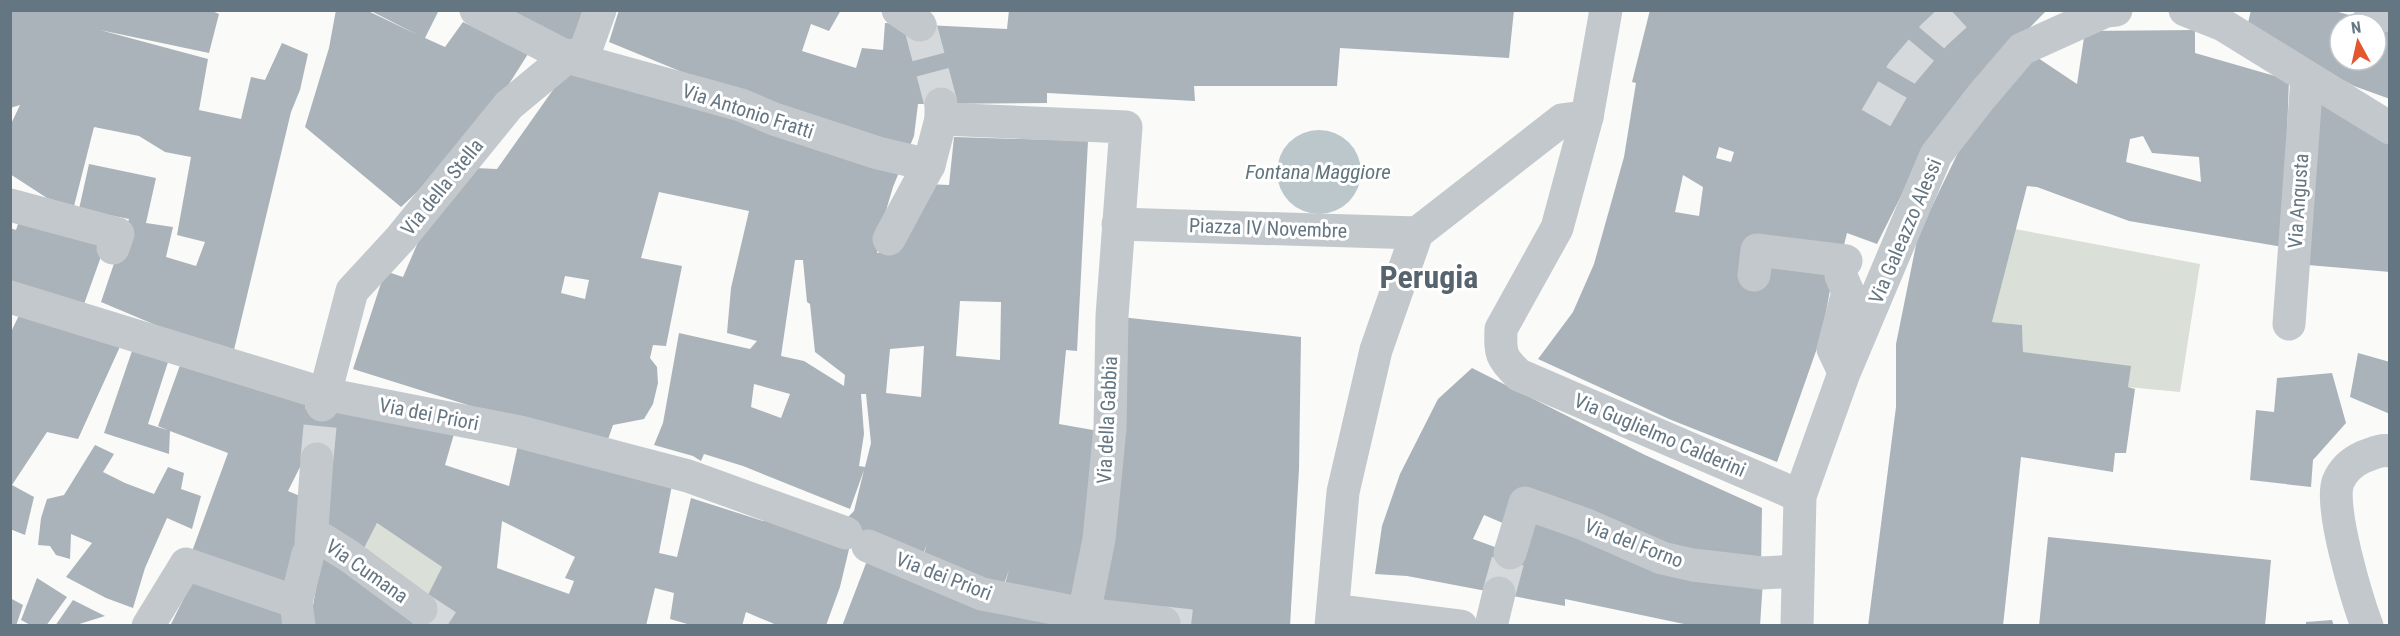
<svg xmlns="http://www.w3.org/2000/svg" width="2400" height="636" font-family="'Roboto Condensed',sans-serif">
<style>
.green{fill:#dadfd7}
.water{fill:#bbc7cb}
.building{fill:#aab3b9;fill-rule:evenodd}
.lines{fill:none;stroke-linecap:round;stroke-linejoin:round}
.street-tunnel{stroke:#d5d9db;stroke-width:33;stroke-dasharray:33 16;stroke-linecap:butt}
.street{stroke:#c3c8cc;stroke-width:33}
.labels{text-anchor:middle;stroke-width:6;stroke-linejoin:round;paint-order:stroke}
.street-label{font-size:20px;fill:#657683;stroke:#fff}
.water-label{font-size:21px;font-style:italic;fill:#60757c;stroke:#fff}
.town-label{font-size:32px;font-weight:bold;fill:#57646e;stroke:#fff}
</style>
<rect width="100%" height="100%" fill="#fafaf8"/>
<!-- green -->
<g class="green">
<path d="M2015,229l185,35 -20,128 -52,-5 -105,-35 -1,-27 -30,-3z"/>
<path d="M377,523l65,44 -18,37 -64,-48z"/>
</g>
<!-- water -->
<circle class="water" cx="1319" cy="172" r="42"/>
<!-- building -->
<g class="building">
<path d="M10,10h200l9,4 -10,39 -109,-23 108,29 -9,51 42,9 10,-42 14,3 17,-37 26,11 -8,36 -9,22 -58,242 -37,-12 -95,-40 28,-83 -50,-10 10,-45 67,14 -10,45 27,4 -7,30 30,9 9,-24 -28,-7 14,-78 -26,-5 -26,-16 -45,-9 -20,79 -27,-8 -37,-24v-48l10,-21 -10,3z"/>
<path d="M336,10h30l52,25 -49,-25h70l-14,28 20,9 18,-25 65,32 -54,85 -73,68 -96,-80 24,-79z"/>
<path d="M501,10h91l-19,39z"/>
<path d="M619,10h222l-12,21 -18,-7 -9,27 54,17 6,-20 21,2 2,-27 122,6 2,-19h505l-5,48 -169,-10 -3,38h-143l1,15 -148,-8v10l-129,1 -4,32 -21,51 -8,27 -8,39 26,-6 22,-63 24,1 5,-48 134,4 -11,210 -11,-1 -7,74 45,8 -29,175 -72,-16 6,-21 -7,20 -81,-26 6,-20 -8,21 -42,-21 -32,-24 9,-9 10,-41 -14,39 -107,-43 -39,-12 -3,7 -8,-5 -39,-11 9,-22 16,-90 71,16 7,-8 -30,-8 4,-45 18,-77 -90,-19 -18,66 41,8 -16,80 -13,-1 -3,13 7,9 1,16 -5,21 -9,15 -31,6 -7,20 -27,-5 -226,-71 32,-98 18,6 22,-51 50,-58 22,1 75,-106 137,20 -100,-41zM795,260h8l4,42 3,2 5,48 30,23 -1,11 -40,-25 -23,-5zM565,276l24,4 -4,19 -24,-6zM960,301l41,1 -1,58 -44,-4zM924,346l-3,51 -35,-4 4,-44zM754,384l36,10 -9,24 -30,-11zM861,394h5l5,49 -6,24 -6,-1 5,-32z"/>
<path d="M1650,10h397l-71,72 -72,108 -27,54 -30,-11 -6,24 -76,-3 70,9 -13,71 -45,128 -108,-43 -131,-60 35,-47 21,-48 30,-107 12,-74 -4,-1zM1719,147l15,5 -3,10 -15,-4zM1683,175l20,12 -4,29 -24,-4z"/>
<path d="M2251,10h80l22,6 2,-4 35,11v76l-36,-13 -41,-22 -65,-41zM2340,24h36v36h-36z"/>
<path d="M2195,30v23l94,27 -6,167 -154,-26 -92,-34 -10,-1 -35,136 30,3 1,27 108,14 -3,21 7,2 -9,64h-11l-2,19 -92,-15 -18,169h-135l28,-219v-63l22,-109 52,-107 62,-74 45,30 8,-53zM2143,136l9,17 47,4 2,25 -75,-20 4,-23z"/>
<path d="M2318,98l72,43v131l-82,-7z"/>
<path d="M21,215l87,22 -25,70 -73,-24v-55l6,2z"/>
<path d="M21,311l102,29 -45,99 -31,-7 -35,53 22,12 -9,38 -15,-6v-195z"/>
<path d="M1121,317l180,20 -2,132 -9,157h-127l-68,-24z"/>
<path d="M133,348l36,11 -21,65 19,6 -9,-4 25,-69 273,70 -11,38 64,21 10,-46 153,45 -13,68 18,4 14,-59 72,23h25l62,24 -10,42 -12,33 -2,6h-47l-33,-14 -4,14h-48l-24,-7 4,-26 -19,-5 -9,38h-332l-2,-15 9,-51 -34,31 -97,-34 38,-104 -58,-22 -1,23 -65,-21zM307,453l12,74 41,29 17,-33 65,44 -21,42 -115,-82 -1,-29 -17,-7zM502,521l73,36 -10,21 9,3 -5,13 -72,-26z"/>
<path d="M2358,353l32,9v52l-40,-17z"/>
<path d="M1472,368l173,87 117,53 -1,58 -16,1 -75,-12 -145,-64 -13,36 -28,-12 -11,24 41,15 14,-46 40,13 98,44 97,15 -3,46 -76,-2 -119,-25v7l-158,-30 -32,-2 7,-48 18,-52 38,-75z"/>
<path d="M2332,373l14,50 -33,37 -2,27 -61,-7 6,-70 18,2 3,-34z"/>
<path d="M95,445l19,9 -11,18 22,11 29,11 14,-27 16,6 -3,16 20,7 -9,33 -25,-11 -22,50 -12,40 -27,-10 -40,-21 26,-34 -21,-9 -1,25 -14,-4 -6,-9 -12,-1 3,-27 6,-19 17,-4z"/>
<path d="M2048,537l223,23 -6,66h-226z"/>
<path d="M868,558l245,68h-271z"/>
<path d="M195,576l87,31 3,19h-115z"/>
<path d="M37,578l30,19 -21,29h-14l-11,-6z"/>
<path d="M10,598l13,7 -7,21 -6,-2z"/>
<path d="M73,600l32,16 -32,10h-18z"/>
<path d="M2332,620l2,6h-28v-4z"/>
</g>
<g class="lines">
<!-- street-tunnel -->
<g class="street-tunnel">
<path d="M920,25l21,79"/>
<path d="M1876,118l26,-45 32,-38 27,-25"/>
<path d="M317,459l5,-54"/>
<path d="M1499,593l11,-40"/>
<path d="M421,609l26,17"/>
<path d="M1164,623l27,3"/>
</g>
<!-- street -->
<g class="street">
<path d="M476,10l91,47 174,48 33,14 104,34 51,12"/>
<path d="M898,10l22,15"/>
<path d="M1606,10l-19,107 -30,111 -56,101c-1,25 0,29 18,46l281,121"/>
<path d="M2185,10l38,15 167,103"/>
<path d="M2371,10l19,6"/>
<path d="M941,104v15l185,8 -14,189 -2,112 -11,111 -15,75"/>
<path d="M10,205l108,29 -5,14"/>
<path d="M1118,224l299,9"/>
<path d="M889,239l40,-74 12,-46"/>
<path d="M1754,275l3,-25 89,11"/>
<path d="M1841,276l7,16 -15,57 9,19"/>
<path d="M10,297l315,97 195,38 168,44 158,57"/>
<path d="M2289,324l18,-246"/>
<path d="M322,405l30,-114 48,-52 109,-134 58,-48 18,-5 15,-42"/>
<path d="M314,534l35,22 72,53"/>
<path d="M311,542l6,-83"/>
<path d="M868,546l114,48 102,20 80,9"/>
<path d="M1510,553l15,-50 59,21 78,34 31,7 69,8 36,-2"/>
<path d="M1333,610l128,16"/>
<path d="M148,626l38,-62 110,38"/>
<path d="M299,626l-3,-24 12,-48"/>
<path d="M1331,626l12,-134 33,-142 41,-117 145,-113 25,-3"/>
<path d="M1491,626l8,-33"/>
<path d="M1797,626l3,-130 44,-123 92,-218 45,-58 41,-48 84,-38 10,-1"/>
<path d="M2367,626c-10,-27 -38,-119 -29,-144 5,-12 14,-20 25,-25 9,-3 17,-8 27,-6"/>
</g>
</g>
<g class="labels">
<!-- street labels -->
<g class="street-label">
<text transform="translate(748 111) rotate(18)" y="7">Via Antonio Fratti</text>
<text transform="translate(442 187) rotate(-51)" y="7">Via della Stella</text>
<text transform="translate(2298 201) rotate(-86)" y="7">Via Angusta</text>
<text transform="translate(1268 228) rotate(2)" y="7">Piazza IV Novembre</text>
<text transform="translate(1905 231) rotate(-67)" y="7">Via Galeazzo Alessi</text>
<text transform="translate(429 414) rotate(11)" y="7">Via dei Priori</text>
<text transform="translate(1107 420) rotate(-87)" y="7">Via della Gabbia</text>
<text transform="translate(1660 435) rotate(23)" y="7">Via Guglielmo Calderini</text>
<text transform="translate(1634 543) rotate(21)" y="7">Via del Forno</text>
<text transform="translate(367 571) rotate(35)" y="7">Via Cumana</text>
<text transform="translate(944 576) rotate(21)" y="7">Via dei Priori</text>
</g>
<!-- water labels -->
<g class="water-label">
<text x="1318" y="179">Fontana Maggiore</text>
</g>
<!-- town labels -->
<g class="town-label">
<text x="1429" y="288">Perugia</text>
</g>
</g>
<!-- border -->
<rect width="2400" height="636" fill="none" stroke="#657683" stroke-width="24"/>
<!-- north arrow -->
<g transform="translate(2358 42) rotate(352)"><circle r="28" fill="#ffffff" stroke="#c1c8cd" stroke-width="1.5"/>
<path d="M0-4.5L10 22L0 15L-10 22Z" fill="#e4572e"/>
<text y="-9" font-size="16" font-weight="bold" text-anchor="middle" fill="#657683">N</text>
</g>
</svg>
